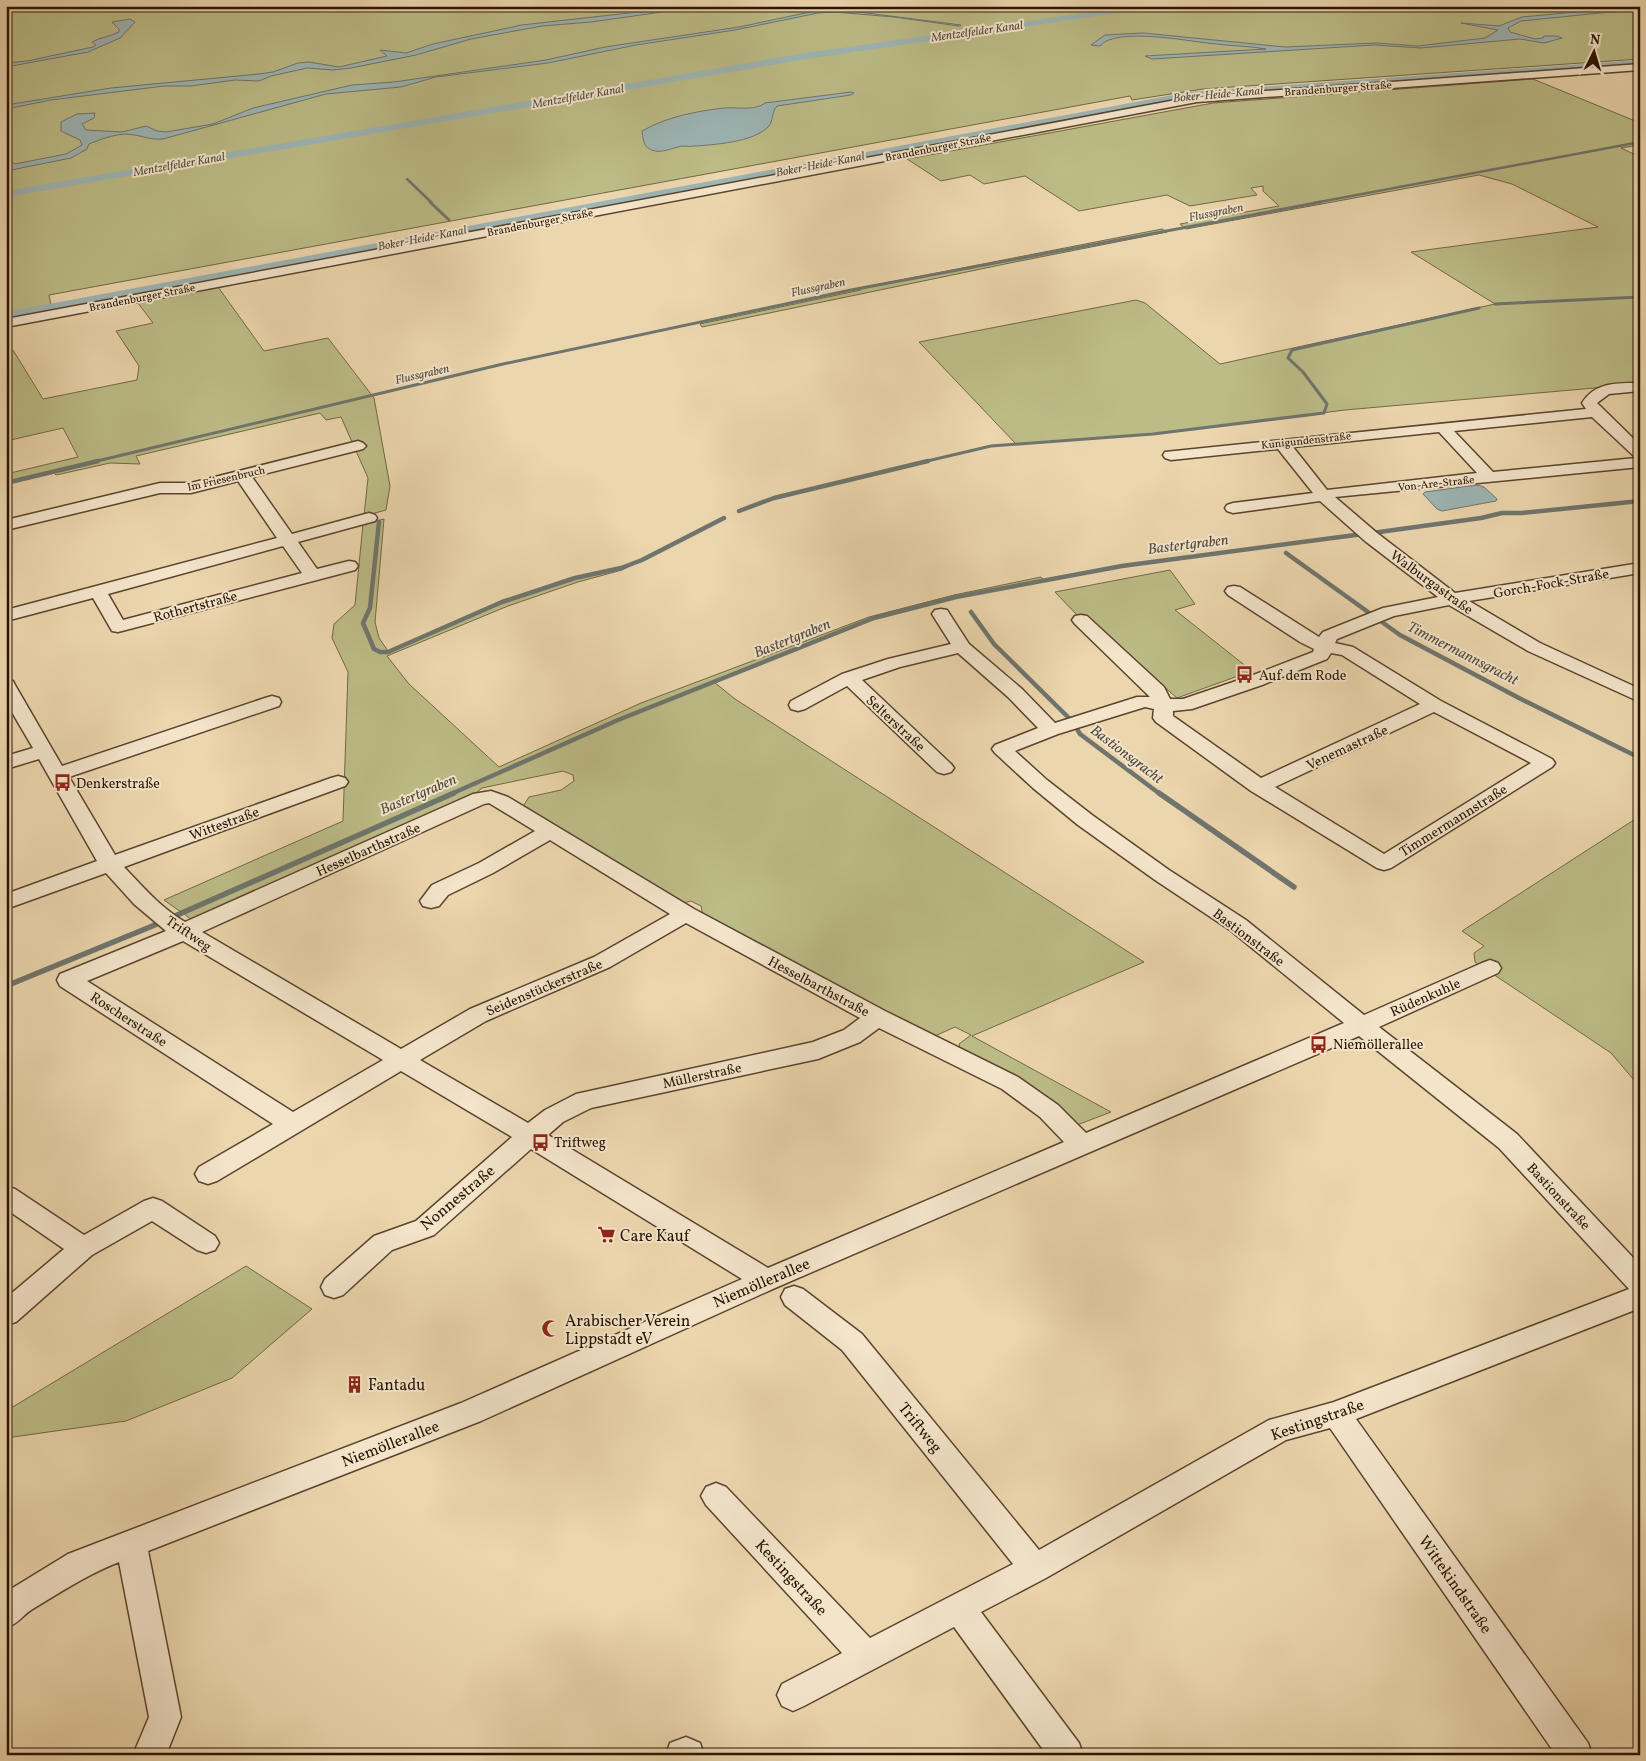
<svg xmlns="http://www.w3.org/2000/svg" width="1646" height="1761" font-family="Vollkorn,serif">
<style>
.green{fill:#bcbc87;stroke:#726844}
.water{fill:#9db6b6;stroke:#6f756e}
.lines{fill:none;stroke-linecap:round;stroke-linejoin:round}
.stream-far3{stroke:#6f756e;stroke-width:2.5}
.stream-far2{stroke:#6f756e;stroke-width:3}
.stream-far1{stroke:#6f756e;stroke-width:4.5}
.stream{stroke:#6f756e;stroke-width:5.5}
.canal{fill:#9db6b6;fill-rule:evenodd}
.minor-casing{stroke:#5a442d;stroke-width:3}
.minor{fill:#f3e4ca;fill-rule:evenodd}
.labels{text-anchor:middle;stroke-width:4;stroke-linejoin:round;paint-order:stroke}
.far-street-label{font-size:11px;fill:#291402;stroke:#f3e4ca}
.far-water-label{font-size:12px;font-style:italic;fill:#524d41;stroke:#f3e4ca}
.street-label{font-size:14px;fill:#291402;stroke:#f3e4ca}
.poi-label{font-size:14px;fill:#291402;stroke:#f3e4ca;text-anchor:start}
.water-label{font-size:15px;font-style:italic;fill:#524d41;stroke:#f3e4ca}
.near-street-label{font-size:16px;fill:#291402;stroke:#f3e4ca}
.near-poi-label{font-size:16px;fill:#291402;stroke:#f3e4ca;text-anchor:start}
</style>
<rect width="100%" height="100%" fill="#ecd6ae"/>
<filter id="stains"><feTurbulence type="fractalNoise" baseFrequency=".004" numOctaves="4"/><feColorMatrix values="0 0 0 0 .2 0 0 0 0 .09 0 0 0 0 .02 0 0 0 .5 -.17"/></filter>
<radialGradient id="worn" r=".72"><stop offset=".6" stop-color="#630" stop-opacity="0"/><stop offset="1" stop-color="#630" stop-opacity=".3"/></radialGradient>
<!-- green -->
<g class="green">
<path d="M6,6h1634v53l-437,30 -71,11 -2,-4 -1081,199 3,16 -46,8z"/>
<path d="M1533,79l107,44v22l-19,3 19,9v227l-295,26 -192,24 -137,10 -97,-102 217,-42 9,3 75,61 275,-60 -84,-52 187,-25 -86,-43 -33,-9 -293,54 -6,-5 99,-18 -16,-15v-5l-12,2 6,7 -67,11 -23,-11 -88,16 -54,-35 -41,8 -14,-9 -29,6 -34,-22 306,-56z"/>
<path d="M1162,229l5,3 -162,32 -303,63 -2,-3 161,-34 -1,-2z"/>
<path d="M218,287l46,64 64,-13 46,60 16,88 -4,24 -22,6 4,-38 -27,-61 -15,3 -6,-7 -184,43 4,8 -30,-1 -54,12 -3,-3 -47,11v-9l72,-17 -15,-29 -57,13v-90l7,-1 30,49 94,-19 2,-14 -23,-35 37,-8 -15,-20z"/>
<path d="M384,519l-9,103 4,16 9,13 114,-49 73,-24 45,-10 22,-8 -20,10 -44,12 -70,24 -121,50 22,28 90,83 142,-64 228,-86 85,-22 87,-18 3,3 -88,17 -82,21 -160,64 21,17 409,263 -172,74 139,76 -34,13 -117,-76 -1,-5 12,-9 -16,-8 -20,9 -5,-1 -227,-118 -2,-11 -10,-5 -12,3 -157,-96 7,-11 32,-7 13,-9 -1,-6 -10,-4 -81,17 -6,5 -285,126 -27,-19 179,-79 5,-149 -16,-34 2,-14 21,-19 8,-81z"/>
<path d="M1170,570l25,34 -20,6 77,61 -75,27 -95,-83h-5l-22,-23z"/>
<path d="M1640,816v262l-6,2 -23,-27 -136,-91 -1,-9 10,-7 -22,-15z"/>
<path d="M246,1266l66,43 -80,69 -106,43 -120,17v-27z"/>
</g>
<!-- water -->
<g class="water">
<path d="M691,6h14l-114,16 -49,4 -71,13 -55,16 -65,13 -18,2 -26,-2 -36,8 -12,5 -24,-1 -44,6h-27l-113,14 -45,9v-4l105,-17 148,-14 14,-2 25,-9 11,-1 30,5 48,-11 -7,-6 26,3 27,-9 89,-19z"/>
<path d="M813,6h22l8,4 118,15 -2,1 -65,-9 -60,-5 -16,1 -83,17 -99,15 -88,18 -112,14 -35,10 -75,7 -163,45c-10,1 -18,-2 -28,-4 -16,-3 -31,3 -46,9l-2,5 -16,9 -65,13v-12l9,5 51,-10 16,-9 -2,-5 -19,-9v-9l16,-8 18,-1 -1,5 -12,6 4,6 36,2 24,-6 11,5 9,1 47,-8 40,-16 99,-23 42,-3 152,-22 59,-13 134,-20 71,-15 6,-2z"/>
<path d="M1640,6v3l-119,12 -13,7 2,4 25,7 8,-1 1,-2h12l6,2 -18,5 -24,-4 -99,9 -47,-3 -222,14 -7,-3 121,-7c-16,-3 -34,-3 -50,-5 -24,-2 -100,-18 -116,2l-9,-1 14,-10 38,-2 142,14 91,-4 42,3 67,-8 13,-8 -37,-7 38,3 23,-9z"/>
<path d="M130,19l5,3 -15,16 -32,14 -82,15v-4l21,-2 66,-14 3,-2 -4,-3c8,-5 18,-5 27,-10v-3l-7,-7z"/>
<path d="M851,92l3,1 -3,2 -74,11c-6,6 -3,15 -9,21 -14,15 -55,18 -74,19 -5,1 -12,-1 -16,1 -9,2 -20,8 -30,1 -5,-3 -5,-12 -6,-17 24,-14 55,-20 82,-23 13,-1 31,3 41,-5z"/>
<path d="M1477,485l7,2 13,12 -1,2 -54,10 -5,-2 -14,-15 2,-2z"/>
</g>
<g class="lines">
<!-- stream-far3 -->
<g class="stream-far3">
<path d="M407,179l25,24"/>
<path d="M1314,203l326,-61"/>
</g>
<!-- stream-far2 -->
<g class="stream-far2">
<path d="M430,202l19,18"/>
<path d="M1495,304l145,-7"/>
<path d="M93,462l410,-98 348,-74 470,-88"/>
<path d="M923,462l68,-16 162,-12 171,-21 3,-9 -24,-32 -15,-14 4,-8 187,-42"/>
</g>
<!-- stream-far1 -->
<g class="stream-far1">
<path d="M6,483l92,-22"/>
<path d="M739,511l35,-13 154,-37"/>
<path d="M379,522l-9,86 -7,15 11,26 6,3h8l114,-50 73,-24 46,-10 21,-8 82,-42"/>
<path d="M1372,533l109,-15 21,-5h20l118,-12"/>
<path d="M1286,553l114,82 119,63 121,60"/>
<path d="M971,612l23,32 79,78 7,12 80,60"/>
<path d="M451,794l167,-74 256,-102 82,-21 166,-31 241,-32"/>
</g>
<!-- stream -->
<g class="stream">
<path d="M1159,793l135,94"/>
<path d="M6,986l144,-59 304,-134"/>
</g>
<!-- canal -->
<g class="canal">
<path d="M1133,6h22l-4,2 -351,52 -794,137v-6l794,-137z"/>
<path d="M1640,60v6l-451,32 -1183,220v-6l1183,-220z"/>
</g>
<defs>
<g id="minor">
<path d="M1640,64v6l-443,32 -1191,225v-8l1191,-223z"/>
<path d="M1640,383v8l-31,3 -12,9 43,42v22l-305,30 42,36 78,60 185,-30v10l-171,28 71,42 100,46v13l-112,-51 -79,-46 -55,11 -57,23 -2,4 18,4 88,54 111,58 3,4 -3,4 -161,101 -7,2 -7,-2 -126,-77 -95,-69 -3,-4 1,-9 -9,-2 -87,27 -43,17 32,29 45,35 77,55 77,50 118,95 118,-52 8,-3 8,3 3,5 -3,5 -119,54 138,107 123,131v43l-284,111 232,324 4,12h-36l-226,-327 -44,12 -240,138 -65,34 98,131 4,12h-36l-93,-128 -150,79 -11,5 -11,-5 -5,-11 5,-11 60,-31 -136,-148 -5,-9 5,-9 10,-4 10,4 144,151 143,-74 -171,-214 -57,-45 -4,-8 4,-8 9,-3 9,3 59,45 177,216 230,-130 65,-18 295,-113 -130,-141 -140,-112 -584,252 -294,133 -333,130 33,166 -15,38h-33l16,-38 -30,-155c-33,13 -58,30 -88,48 -10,7 -12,13 -25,18v-36l62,-38 393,-151 281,-124 -211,-130 -97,86 -42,15 -49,45 -9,3 -9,-3 -4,-8 4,-8 49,-43 42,-15 96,-84 -111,-66 -184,110 -9,3 -9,-3 -4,-7 4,-7 74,-43 -213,-138 -3,-6 3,-6 106,-43 -32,-27 -28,-31 -100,36v-15l91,-33 -58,-102 -33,10v-13l27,-8 -27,-46v-23l7,2 2,4 47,81 203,-68 7,-2 7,2 2,4 -2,4 -210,71 46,78 216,-77 7,-2 7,2 3,4 -3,4 -221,81c19,20 37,41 61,55l288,-128 18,-3 17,6 186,112 191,102 133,66 40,28 28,28 258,-110 -114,-93 -75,-50 -77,-55 -45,-37 -38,-35 -3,-4 3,-4 43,-17 -30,-31 -50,-44 -58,14 -38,13 89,84 3,4 -3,4 -7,2 -7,-2 -90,-86 -42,23 -7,2 -7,-2 -2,-4 2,-4 51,-27 46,-15 63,-15 -19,-30 3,-4 6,-1 6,1 22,34 53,45 33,34 82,-26h13l-75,-73 -3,-4 3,-4 6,-1 6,1 77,71 6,12h13l65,-22 65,-25 1,-3 -14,-7 -72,-47 -3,-4 3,-4 6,-1 6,1 79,50 4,-5 60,-24 55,-11 -73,-56 -45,-40 -87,12 -6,-2 -2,-3 2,-3 6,-2 80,-10 -35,-44 -107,11 -6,-2 -2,-3 2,-3 421,-43 -4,-6c13,-21 35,-20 58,-20zM1592,417l44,41 -143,14 -39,-41zM1439,432l38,41 -150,17 -34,-43zM1331,653l11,2 78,49 -159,74 -88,-62v-5l19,-2 70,-24 65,-26zM1434,712l97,51 -147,91 -109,-67zM489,803l46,28 -56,32 -47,22 -12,16 3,5 8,2 8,-2 9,-11 45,-22 57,-33 120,74 -76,43 -124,52 -69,40 -199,-117 282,-128zM686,923l174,95 -16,12 -31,12 -237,52 -31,16 -17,13 -108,-63 66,-39 124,-54zM183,941l200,119 -90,52 -206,-131zM879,1028l123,61 38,28 24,25 -296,126 -220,-133 15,-13 28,-14 227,-49 42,-17z"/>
<path d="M358,441l5,2 3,3 -3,3 -111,28 40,57 77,-21 6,2 2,3 -2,3 -77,21 19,27 32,-8 6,1 3,4 -3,4 -237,62 -6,-1 -19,-33 -87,23v-11l271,-72 -39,-57 -47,12h-31l-154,37v-10l154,-37h31zM283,546l19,27 -179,47 -15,-26z"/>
<path d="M6,1186l9,3 69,46 60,-34 9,-3 9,3 53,35 4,7 -4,7 -9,3 -9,-3 -45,-29 -60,34 -76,67 -10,3v-27l58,-49 -58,-40z"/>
<path d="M686,1737l14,6 4,12h-38l4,-12z"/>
</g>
</defs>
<!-- minor casing -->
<use href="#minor" class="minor-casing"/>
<!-- minor -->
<use href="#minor" class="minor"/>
</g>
<!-- icons -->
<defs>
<symbol id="bus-bare" viewBox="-9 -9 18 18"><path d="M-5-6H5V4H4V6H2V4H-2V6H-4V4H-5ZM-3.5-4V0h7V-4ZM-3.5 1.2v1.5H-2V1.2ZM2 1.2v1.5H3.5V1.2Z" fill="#8f2418" stroke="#f3e4ca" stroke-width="2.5" paint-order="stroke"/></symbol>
<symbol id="supermarket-bare" viewBox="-9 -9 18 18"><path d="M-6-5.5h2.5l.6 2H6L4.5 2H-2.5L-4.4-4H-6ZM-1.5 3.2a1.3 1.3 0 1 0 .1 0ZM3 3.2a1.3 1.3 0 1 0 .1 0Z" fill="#8f2418" stroke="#f3e4ca" stroke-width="2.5" paint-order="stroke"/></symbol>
<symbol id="mosque-bare" viewBox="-9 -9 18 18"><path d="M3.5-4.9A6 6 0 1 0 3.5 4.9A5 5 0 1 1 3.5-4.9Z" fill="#8f2418" stroke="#f3e4ca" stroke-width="2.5" paint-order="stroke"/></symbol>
<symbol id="building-bare" viewBox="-9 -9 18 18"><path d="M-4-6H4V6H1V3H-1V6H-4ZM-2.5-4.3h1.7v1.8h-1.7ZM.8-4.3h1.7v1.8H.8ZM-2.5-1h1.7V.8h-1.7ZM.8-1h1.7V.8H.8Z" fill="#8f2418" stroke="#f3e4ca" stroke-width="2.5" paint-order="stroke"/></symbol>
</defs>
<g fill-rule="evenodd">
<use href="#bus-bare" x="1232" y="662" width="25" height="25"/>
<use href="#bus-bare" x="50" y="770" width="25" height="25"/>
<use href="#bus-bare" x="1306" y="1032" width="25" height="25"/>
<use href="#bus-bare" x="528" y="1130" width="25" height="25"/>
<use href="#supermarket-bare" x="594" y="1222" width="25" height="25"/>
<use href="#mosque-bare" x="538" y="1316" width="25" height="25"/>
<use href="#building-bare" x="342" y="1372" width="25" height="25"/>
</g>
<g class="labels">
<!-- far-street labels -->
<g class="far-street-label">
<text transform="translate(1338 88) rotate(-4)" y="4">Brandenburger Straße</text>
<text transform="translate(938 147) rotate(-11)" y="4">Brandenburger Straße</text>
<text transform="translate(540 222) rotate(-11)" y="4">Brandenburger Straße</text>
<text transform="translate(142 297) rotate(-11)" y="4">Brandenburger Straße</text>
<text transform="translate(1306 440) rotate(-6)" y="4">Kunigundenstraße</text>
<text transform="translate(226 478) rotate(-13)" y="4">Im Friesenbruch</text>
<text transform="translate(1436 483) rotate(-6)" y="4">Von-Are-Straße</text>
</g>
<!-- far-water labels -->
<g class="far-water-label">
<text transform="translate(977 31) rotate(-8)" y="4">Mentzelfelder Kanal</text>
<text transform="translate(1218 94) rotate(-5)" y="4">Boker-Heide-Kanal</text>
<text transform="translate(578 96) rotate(-10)" y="4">Mentzelfelder Kanal</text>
<text transform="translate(179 164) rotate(-10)" y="4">Mentzelfelder Kanal</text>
<text transform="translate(820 164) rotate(-11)" y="4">Boker-Heide-Kanal</text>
<text transform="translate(1216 212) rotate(-11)" y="4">Flussgraben</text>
<text transform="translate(422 238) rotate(-11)" y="4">Boker-Heide-Kanal</text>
<text transform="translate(818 287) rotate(-12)" y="4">Flussgraben</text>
<text transform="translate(422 374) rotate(-13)" y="4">Flussgraben</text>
</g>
<!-- street labels -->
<g class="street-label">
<text transform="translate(1432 582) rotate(36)" y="5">Walburgastraße</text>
<text transform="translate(1551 583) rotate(-10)" y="5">Gorch-Fock-Straße</text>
<text transform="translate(195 606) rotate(-15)" y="5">Rothertstraße</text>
<text transform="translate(896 723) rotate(43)" y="5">Selterstraße</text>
<text transform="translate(1347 747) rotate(-25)" y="5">Venemastraße</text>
<text transform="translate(1453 820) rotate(-32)" y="5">Timmermannstraße</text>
<text transform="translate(224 823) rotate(-20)" y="5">Wittestraße</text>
<text transform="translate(368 849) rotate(-24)" y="5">Hesselbarthstraße</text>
<text transform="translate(189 933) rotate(34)" y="5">Triftweg</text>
<text transform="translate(1249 937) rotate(37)" y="5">Bastionstraße</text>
<text transform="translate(819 986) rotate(28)" y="5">Hesselbarthstraße</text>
<text transform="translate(544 987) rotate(-23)" y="5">Seidenstückerstraße</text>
<text transform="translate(1425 997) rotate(-24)" y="5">Rüdenkuhle</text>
<text transform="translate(129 1019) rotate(33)" y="5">Roscherstraße</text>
<text transform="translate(702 1075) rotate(-12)" y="5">Müllerstraße</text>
<text transform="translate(1559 1196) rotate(47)" y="5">Bastionstraße</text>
</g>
<!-- poi labels -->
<g class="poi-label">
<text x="1259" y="680">Auf dem Rode</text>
<text x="76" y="788">Denkerstraße</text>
<text x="1333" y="1049">Niemöllerallee</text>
<text x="554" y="1147">Triftweg</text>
</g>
<!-- water labels -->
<g class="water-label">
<text transform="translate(1188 544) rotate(-7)" y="5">Bastertgraben</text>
<text transform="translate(792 638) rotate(-22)" y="5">Bastertgraben</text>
<text transform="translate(1463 653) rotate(27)" y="5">Timmermannsgracht</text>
<text transform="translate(1127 754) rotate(37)" y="5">Bastionsgracht</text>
<text transform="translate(418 794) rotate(-23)" y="5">Bastertgraben</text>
</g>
<!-- near-street labels -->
<g class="near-street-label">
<text transform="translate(457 1197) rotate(-40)" y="6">Nonnestraße</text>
<text transform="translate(761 1282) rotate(-23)" y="6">Niemöllerallee</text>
<text transform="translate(1317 1419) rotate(-19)" y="6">Kestingstraße</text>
<text transform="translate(921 1427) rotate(51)" y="6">Triftweg</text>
<text transform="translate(390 1443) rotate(-21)" y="6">Niemöllerallee</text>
<text transform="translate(792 1577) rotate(47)" y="6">Kestingstraße</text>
<text transform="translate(1456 1584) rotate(55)" y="6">Wittekindstraße</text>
</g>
<!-- near-poi labels -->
<g class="near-poi-label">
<text x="620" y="1241">Care Kauf</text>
<text x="565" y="1326">Arabischer Verein<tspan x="565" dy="18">Lippstadt eV</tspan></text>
<text x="368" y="1390">Fantadu</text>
</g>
</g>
<!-- margin -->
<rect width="1646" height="1761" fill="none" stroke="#ecd6ae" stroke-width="25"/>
<rect x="8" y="8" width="1631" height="1746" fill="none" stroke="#291402" stroke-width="2.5"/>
<rect x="12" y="12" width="1621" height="1736" fill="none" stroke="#291402"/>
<!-- north arrow -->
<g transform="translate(1594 52) rotate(5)" stroke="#f3e4ca" stroke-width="4" paint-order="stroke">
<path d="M0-4L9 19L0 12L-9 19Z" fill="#291402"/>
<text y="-8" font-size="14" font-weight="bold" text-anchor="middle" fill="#291402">N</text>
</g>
<rect width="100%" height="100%" filter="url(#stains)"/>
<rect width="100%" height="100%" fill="url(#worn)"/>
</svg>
